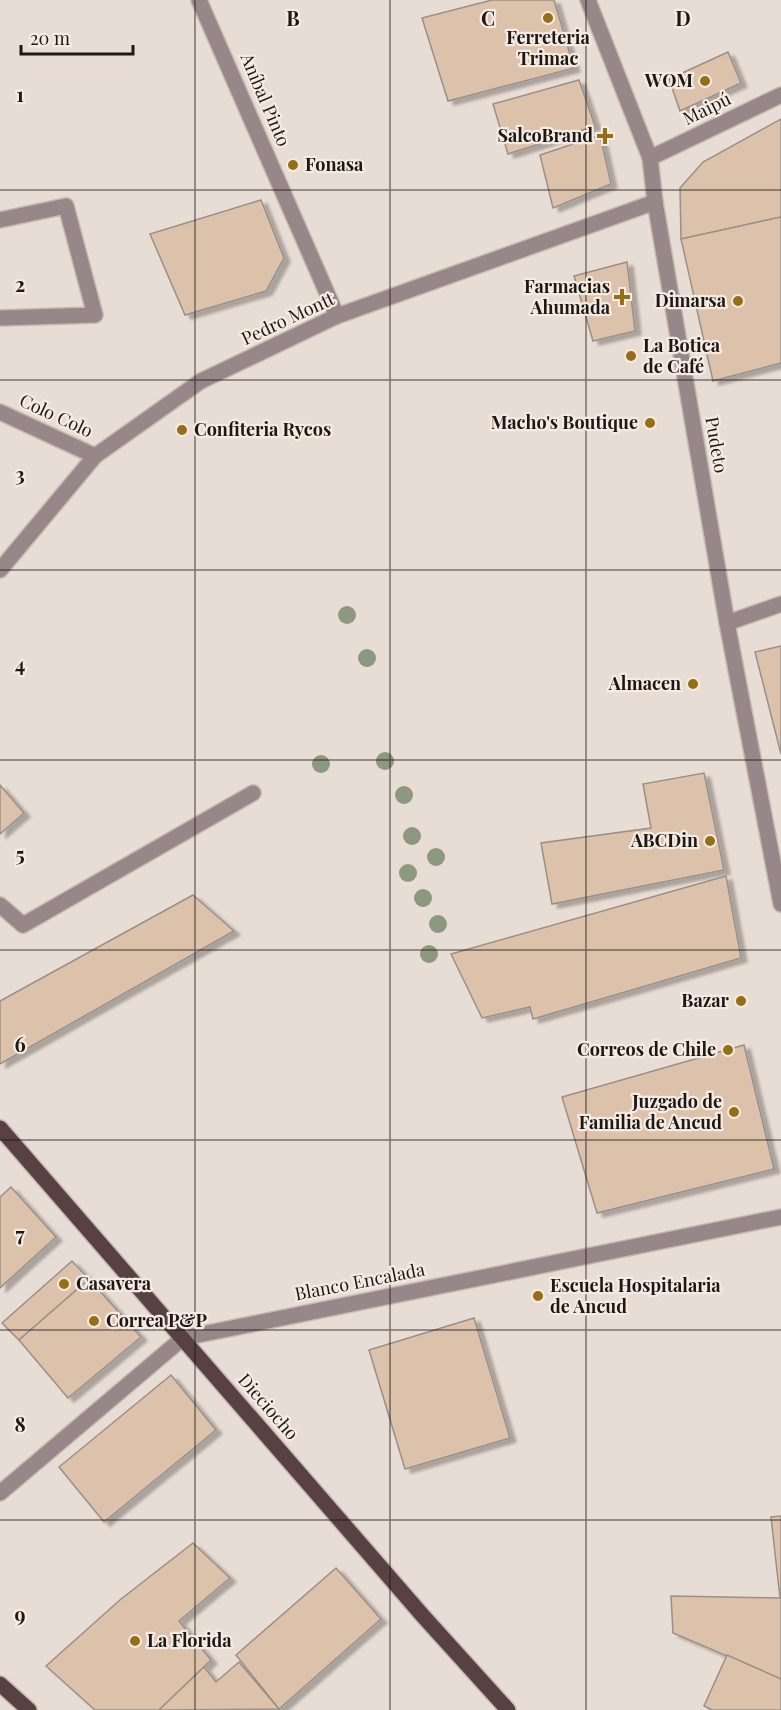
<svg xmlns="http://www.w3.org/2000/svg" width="781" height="1710" font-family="'Playfair Display',serif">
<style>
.building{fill:#dcc1ab;stroke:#9a9088;stroke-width:1.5;filter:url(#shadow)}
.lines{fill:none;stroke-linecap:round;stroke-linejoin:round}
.service-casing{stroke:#c3bab2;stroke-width:18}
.minor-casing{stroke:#c3bab2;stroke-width:18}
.tertiary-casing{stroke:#c3bab2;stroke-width:18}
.primary-casing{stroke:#c3bab2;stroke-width:18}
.service{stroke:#978788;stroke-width:15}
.minor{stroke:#978788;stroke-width:15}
.tertiary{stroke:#978788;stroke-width:15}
.primary{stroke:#594042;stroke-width:15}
.tree{fill:#8c987f}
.grid{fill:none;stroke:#1c1815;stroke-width:1.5;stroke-opacity:0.55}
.poi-dot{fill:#956f18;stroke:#f5ebe2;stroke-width:2}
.labels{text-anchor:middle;stroke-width:4.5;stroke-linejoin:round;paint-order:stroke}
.poi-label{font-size:18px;font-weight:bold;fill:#1c1815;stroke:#f5ebe2;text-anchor:end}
.street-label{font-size:18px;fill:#1c1815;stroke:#f5ebe2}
.grid-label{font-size:20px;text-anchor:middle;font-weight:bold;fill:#1c1815;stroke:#f5ebe2;stroke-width:4.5;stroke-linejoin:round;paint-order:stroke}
</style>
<defs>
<filter id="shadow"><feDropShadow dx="6" dy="4" stdDeviation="1.5" flood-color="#0004"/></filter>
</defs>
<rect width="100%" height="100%" fill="#e8ddd5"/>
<!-- building -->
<g class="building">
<path d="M492,0h62l20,68 -126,33 -26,-83z"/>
<path d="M728,52l13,31 -61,28 -11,-32z"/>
<path d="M579,80l16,46 -87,28 -15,-50z"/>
<path d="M781,119v98l-100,22 -1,-51 23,-26z"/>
<path d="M600,135l11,49 -58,24 -13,-53z"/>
<path d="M261,200l23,58 -18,33 -81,24 -35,-81z"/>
<path d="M781,217v146l-68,18 -32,-142z"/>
<path d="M627,262l8,69 -42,10 -19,-65z"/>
<path d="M781,646v108l-26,-102z"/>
<path d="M704,773l20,97 -172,34 -11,-61 110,-15 -8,-44z"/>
<path d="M0,785l24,28 -24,21z"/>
<path d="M726,876l15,82 -208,61 -3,-12 -48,11 -31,-64z"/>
<path d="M193,895l41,36 -234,133v-63z"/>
<path d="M744,1045l30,124 -177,44 -35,-116z"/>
<path d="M11,1187l45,50 -56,51v-91z"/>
<path d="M72,1261l17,18 -70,61 -17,-17z"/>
<path d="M89,1279l52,58 -73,61 -49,-58z"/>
<path d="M474,1318l36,120 -105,31 -36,-119z"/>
<path d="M171,1375l45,55 -112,92 -45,-55z"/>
<path d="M781,1516v82h-1l-9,-81z"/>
<path d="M193,1543l37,35 -51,43 32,39 -52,50h-64l-49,-44 75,-67z"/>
<path d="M336,1568l45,51 -102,90 -43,-54z"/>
<path d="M671,1596l110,2v81l-108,-46z"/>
<path d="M727,1655l54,24v31h-69l-8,-4z"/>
<path d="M239,1662l40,47 -120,1 45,-43 12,15z"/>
</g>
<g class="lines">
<defs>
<g id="service">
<path d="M0,220l66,-14 29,109 -95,3"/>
<path d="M0,905l23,20 230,-132"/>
</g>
<g id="minor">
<path d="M650,158l131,-63"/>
<path d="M0,412l95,44"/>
<path d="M727,623l54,-19"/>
</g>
<g id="tertiary">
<path d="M199,0l138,316"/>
<path d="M588,0l62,158 5,44 72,421 54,281"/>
<path d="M0,570l95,-114 106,-75 136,-65 318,-114"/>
<path d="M0,1493l183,-155 598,-121"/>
</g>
<g id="primary">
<path d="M0,1128l423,488 85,94"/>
<path d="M0,1684l29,26"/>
</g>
</defs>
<!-- service casing -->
<use href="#service" class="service-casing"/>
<!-- minor casing -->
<use href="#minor" class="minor-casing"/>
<!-- tertiary casing -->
<use href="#tertiary" class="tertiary-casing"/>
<!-- primary casing -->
<use href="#primary" class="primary-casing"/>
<!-- service -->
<use href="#service" class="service"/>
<!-- minor -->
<use href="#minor" class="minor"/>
<!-- tertiary -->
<use href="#tertiary" class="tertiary"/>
<!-- primary -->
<use href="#primary" class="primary"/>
</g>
<!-- trees -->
<g class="tree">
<circle cx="347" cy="615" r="9"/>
<circle cx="367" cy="658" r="9"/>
<circle cx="385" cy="761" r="9"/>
<circle cx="321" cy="764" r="9"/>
<circle cx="404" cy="795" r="9"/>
<circle cx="412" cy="836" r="9"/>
<circle cx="436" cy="857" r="9"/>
<circle cx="408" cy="873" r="9"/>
<circle cx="423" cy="898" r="9"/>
<circle cx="438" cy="924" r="9"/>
<circle cx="429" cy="954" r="9"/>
</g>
<!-- grid -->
<path class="grid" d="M195,0v1710M390,0v1710M586,0v1710M0,190h781M0,380h781M0,570h781M0,760h781M0,950h781M0,1140h781M0,1330h781M0,1520h781"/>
<!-- markers -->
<g class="poi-dot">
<circle cx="548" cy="18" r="6"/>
<circle cx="705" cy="81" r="6"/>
<path d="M602 127h6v6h6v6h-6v6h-6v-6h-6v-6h6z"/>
<circle cx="293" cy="165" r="6"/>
<path d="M619 288h6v6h6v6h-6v6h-6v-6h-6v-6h6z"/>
<circle cx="738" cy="301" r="6"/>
<circle cx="631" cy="356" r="6"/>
<circle cx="650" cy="423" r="6"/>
<circle cx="182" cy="430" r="6"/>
<circle cx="693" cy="684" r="6"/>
<circle cx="710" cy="841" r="6"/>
<circle cx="741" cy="1001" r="6"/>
<circle cx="728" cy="1050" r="6"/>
<circle cx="734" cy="1112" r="6"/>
<circle cx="64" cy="1284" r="6"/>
<circle cx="538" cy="1296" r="6"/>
<circle cx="94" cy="1321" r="6"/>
<circle cx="135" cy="1641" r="6"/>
</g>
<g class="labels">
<!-- poi labels -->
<g class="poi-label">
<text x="548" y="44" text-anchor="middle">Ferreteria<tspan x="548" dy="21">Trimac</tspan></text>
<text x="693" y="87">WOM</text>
<text x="593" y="142">SalcoBrand</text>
<text x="305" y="171" text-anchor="start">Fonasa</text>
<text x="610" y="293">Farmacias<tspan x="610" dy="21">Ahumada</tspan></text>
<text x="726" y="307">Dimarsa</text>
<text x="643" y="352" text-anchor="start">La Botica<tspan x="643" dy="21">de Café</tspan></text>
<text x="638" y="429">Macho's Boutique</text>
<text x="194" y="436" text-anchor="start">Confiteria Rycos</text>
<text x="681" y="690">Almacen</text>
<text x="698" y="847">ABCDin</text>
<text x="729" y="1007">Bazar</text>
<text x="716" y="1056">Correos de Chile</text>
<text x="722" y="1108">Juzgado de<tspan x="722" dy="21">Familia de Ancud</tspan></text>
<text x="76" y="1290" text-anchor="start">Casavera</text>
<text x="550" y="1292" text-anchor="start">Escuela Hospitalaria<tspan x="550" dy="21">de Ancud</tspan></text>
<text x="106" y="1327" text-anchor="start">Correa P&amp;P</text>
<text x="147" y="1647" text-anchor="start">La Florida</text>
</g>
<!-- street labels -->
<g class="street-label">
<text transform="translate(265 100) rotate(67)" y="6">Aníbal Pinto</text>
<text transform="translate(707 109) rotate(-26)" y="6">Maipú</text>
<text transform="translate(288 319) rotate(-25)" y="6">Pedro Montt</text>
<text transform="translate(56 416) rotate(25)" y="6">Colo Colo</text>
<text transform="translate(716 445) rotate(80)" y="6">Pudeto</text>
<text transform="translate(360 1282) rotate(-11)" y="6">Blanco Encalada</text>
<text transform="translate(268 1407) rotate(49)" y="6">Dieciocho</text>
</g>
</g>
<g class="grid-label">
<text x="293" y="26">B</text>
<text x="488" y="26">C</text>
<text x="683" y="26">D</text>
<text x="20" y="102">1</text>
<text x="20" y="292">2</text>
<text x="20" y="482">3</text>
<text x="20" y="672">4</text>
<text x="20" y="862">5</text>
<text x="20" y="1052">6</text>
<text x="20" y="1242">7</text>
<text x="20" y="1432">8</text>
<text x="20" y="1622">9</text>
</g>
<!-- scale -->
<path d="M21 45v9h112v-9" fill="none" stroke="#1c1815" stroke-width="3"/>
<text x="30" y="45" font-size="18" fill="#1c1815" stroke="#f5ebe2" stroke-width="4.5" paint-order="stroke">20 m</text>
</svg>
